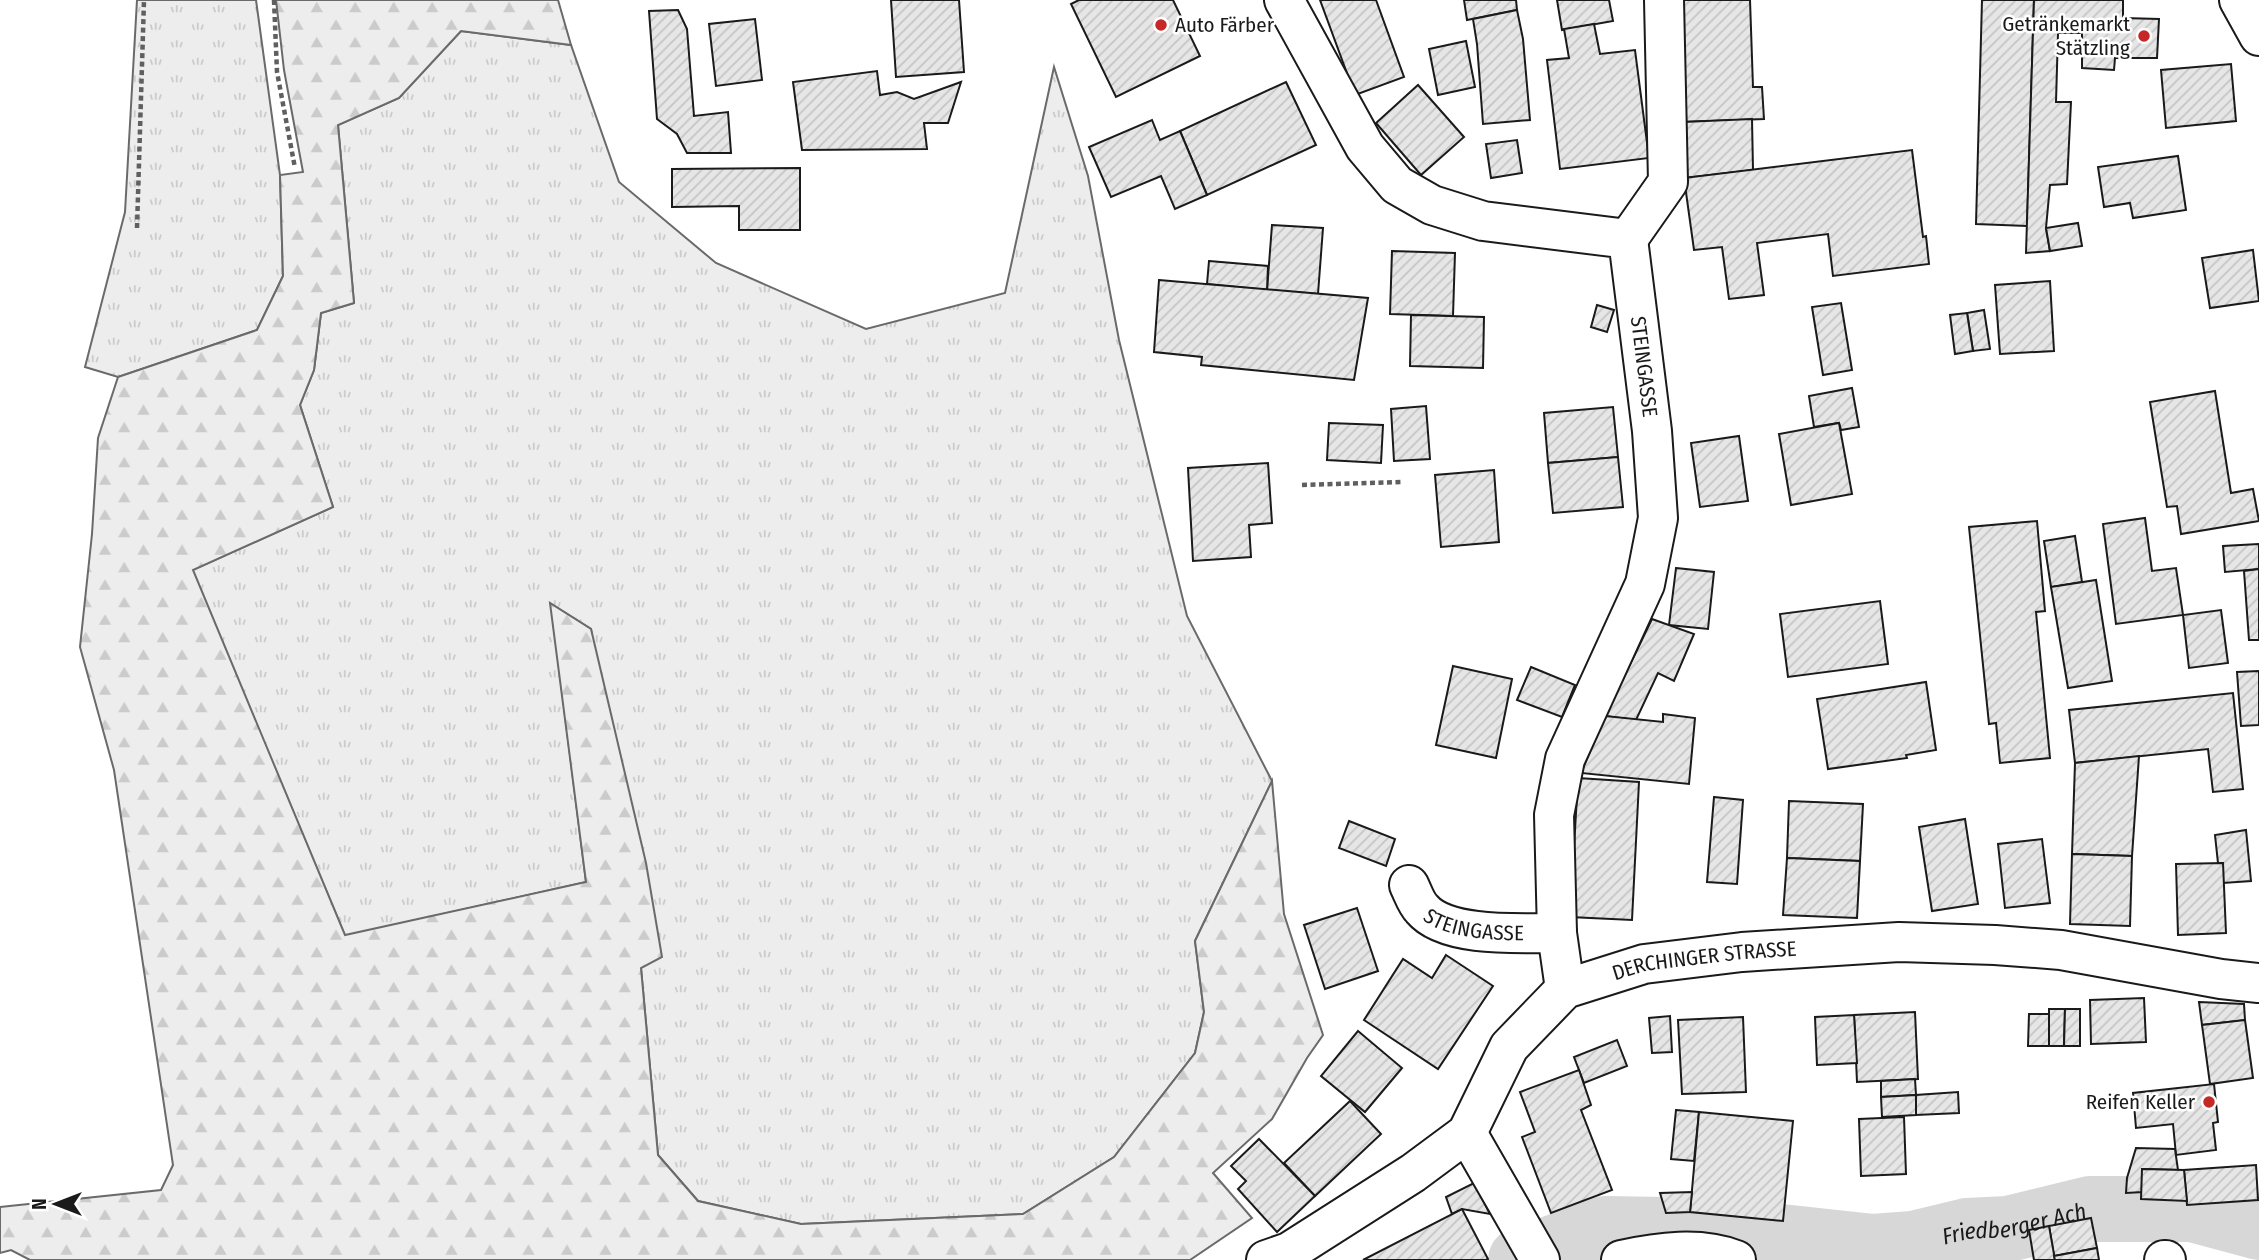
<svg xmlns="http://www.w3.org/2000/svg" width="2259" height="1260" font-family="'Fira Sans Condensed',sans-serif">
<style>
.grass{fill:url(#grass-tufts);stroke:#6a6a6a;stroke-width:2}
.forest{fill:url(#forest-firs);stroke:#6a6a6a;stroke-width:2}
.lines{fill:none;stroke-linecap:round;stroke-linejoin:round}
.river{stroke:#d7d7d7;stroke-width:66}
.building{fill:url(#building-hatch);stroke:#1a1a1a;stroke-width:2}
.minor-casing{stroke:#1a1a1a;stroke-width:42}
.path{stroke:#5f5f5f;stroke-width:4.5;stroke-dasharray:5 3.5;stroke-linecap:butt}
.minor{stroke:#fff;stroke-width:38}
.poi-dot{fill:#c62828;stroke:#fff;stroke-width:2.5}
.labels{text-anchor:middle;stroke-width:5;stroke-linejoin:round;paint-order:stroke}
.poi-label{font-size:21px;fill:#1a1a1a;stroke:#fff;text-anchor:end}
.street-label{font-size:21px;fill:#1a1a1a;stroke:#fff}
.water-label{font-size:23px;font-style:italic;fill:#1a1a1a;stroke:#fff}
</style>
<defs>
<pattern id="grass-tufts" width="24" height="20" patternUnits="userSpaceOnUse" patternTransform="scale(1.75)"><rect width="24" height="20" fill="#ededed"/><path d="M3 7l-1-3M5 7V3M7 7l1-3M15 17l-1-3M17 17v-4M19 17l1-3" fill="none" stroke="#cbcbcb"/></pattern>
<pattern id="forest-firs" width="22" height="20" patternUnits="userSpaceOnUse" patternTransform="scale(1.75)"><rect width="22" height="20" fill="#ededed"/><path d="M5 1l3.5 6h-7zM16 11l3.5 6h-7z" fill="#cbcbcb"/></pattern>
<pattern id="building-hatch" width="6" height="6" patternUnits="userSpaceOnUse" patternTransform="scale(1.75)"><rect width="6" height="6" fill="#e6e6e6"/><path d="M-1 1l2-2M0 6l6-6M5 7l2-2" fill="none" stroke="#c5c5c5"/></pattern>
</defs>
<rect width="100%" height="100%" fill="#fff"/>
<!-- grass -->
<g class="grass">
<path d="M137,0h119l24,175 3,101 -26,54 -139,47 -33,-10 40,-155z"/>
<path d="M461,31l110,14 48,137 97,81 150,66 139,-36 49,-226 34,109 31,164 68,276 85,165 -77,160 9,71 -9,41 -81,104 -91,57 -222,10 -103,-23 -40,-46 -17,-187 -50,-339 -40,-25 35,278 -241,54 -153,-366 141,-63 -33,-102 14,-35 7,-57 33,-10 -16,-178 61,-27z"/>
</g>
<!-- forest -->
<path class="forest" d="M276,0h282l13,45 -110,-14 -62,67 -61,27 16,178 -33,10 -7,57 -14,35 33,102 -140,63 152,365 241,-53 -36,-279 41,26 55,234 16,94 -21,11 17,187 40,46 103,23 222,-10 91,-57 81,-104 9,-41 -9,-71 77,-160 12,133 39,121 -16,23 -35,61 -59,54 39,45 -62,42h-1160l-19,-10 -11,3v-46l161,-17 12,-25 -59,-395 -34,-123 12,-113 6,-96 20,-61 139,-47 26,-54 -3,-101 23,-3 -19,-102z"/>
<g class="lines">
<!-- river -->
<path class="river" id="s1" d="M1521,1260l84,-31 119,2 149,16 40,-3 54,-13 41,-2 82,-20h102l67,18"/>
</g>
<!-- building -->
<g class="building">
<path d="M891,0h68l5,72 -68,5z"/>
<path d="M1079,0h94l27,56 -84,41 -45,-93z"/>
<path d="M1320,0h56l28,77 -49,18z"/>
<path d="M1464,0h52l1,10 -50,10z"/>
<path d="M1557,0h52l4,21 -51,9z"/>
<path d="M1679,0h71l3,87h9l2,32 -81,3z"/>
<path d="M1982,0h52l-7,226 -51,-2z"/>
<path d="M2034,0h89v18l36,1 -2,39h-42l-1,12 -32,-2v-35h-24l-2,69h15l-4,82 -17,1 -4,43 4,23 -24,2z"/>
<path d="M678,10l9,19 7,87 34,-4 3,41h-44l-10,-19 -20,-15 -8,-108z"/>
<path d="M1517,10l6,29 7,81 -47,4 -6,-80 -4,-25z"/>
<path d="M755,19l7,61 -46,6 -7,-62z"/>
<path d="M1594,24l6,30 35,-4 14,108 -89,11 -13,-109 22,-2 -5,-29z"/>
<path d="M1466,41l9,46 -37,8 -9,-46z"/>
<path d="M2231,64l5,57 -70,7 -5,-58z"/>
<path d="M877,71l3,24 17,-3 17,7 47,-17 -13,41h-24l3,26 -125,1 -9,-68z"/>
<path d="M1286,82l30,63 -109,50 -27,-64z"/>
<path d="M1418,85l46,52 -43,38 -45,-52z"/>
<path d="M1752,119l1,51 -69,8 -1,-56z"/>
<path d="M1152,120l8,20 20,-9 27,64 -32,14 -14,-33 -50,21 -22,-50z"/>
<path d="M1517,140l5,33 -31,5 -5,-34z"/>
<path d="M1912,150l11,87 3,-1 3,28 -96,12 -5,-42 -71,9 7,52 -35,4 -7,-52 -28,3 -10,-72z"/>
<path d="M2178,156l8,54 -53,8 -3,-15 -26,4 -6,-40z"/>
<path d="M800,168v62h-61v-24l-67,1v-38z"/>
<path d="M2078,223l4,23 -32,5 -4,-23z"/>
<path d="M1272,225l51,3 -5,66 -51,-4z"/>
<path d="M2253,250l6,51 -49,7 -8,-50z"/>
<path d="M1392,251l63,2 -2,63 -63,-2z"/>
<path d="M1209,261l59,5 -1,24 -60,-6z"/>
<path d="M1159,280l209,18 -14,82 -153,-15 1,-8 -48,-5z"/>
<path d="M2050,281l4,70 -54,3 -5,-69z"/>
<path d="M1841,303l11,67 -29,5 -11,-68z"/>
<path d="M1597,305l17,5 -7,22 -16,-5z"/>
<path d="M1984,310l6,39 -17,2 -6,-38z"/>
<path d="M1967,313l6,38 -18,3 -5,-39z"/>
<path d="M1411,315l73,2 -1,51 -73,-2z"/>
<path d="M1852,388l7,39 -18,3 -2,-7 -25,4 -5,-31z"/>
<path d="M2215,391l16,102 22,-4 6,32 -78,13 -4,-28 -10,1 -17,-105z"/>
<path d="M1426,406l4,53 -36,2 -3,-52z"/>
<path d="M1613,407l5,50 -70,6 -4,-50z"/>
<path d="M1329,423l54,2 -2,38 -54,-3z"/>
<path d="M1839,423l13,71 -61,11 -12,-71z"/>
<path d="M1739,436l9,65 -48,6 -9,-64z"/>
<path d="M1618,457l5,50 -70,6 -5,-50z"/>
<path d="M1268,463l4,60 -23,2 2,32 -58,4 -5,-93z"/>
<path d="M1494,470l5,72 -58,5 -6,-72z"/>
<path d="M2145,518l7,53 24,-3 7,47 -67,9 -13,-100z"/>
<path d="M2037,521l8,90 -9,1 14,146 -50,5 -4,-40 -7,1 -20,-197z"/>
<path d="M2075,536l7,46 -31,5 -7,-46z"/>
<path d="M2259,544v25l-34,3 -2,-26z"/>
<path d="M1676,568l38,4 -6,57 -39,-4z"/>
<path d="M2259,569v71h-10l-5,-69z"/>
<path d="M2096,580l16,101 -44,7 -17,-101z"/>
<path d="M1880,601l8,63 -100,13 -8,-63z"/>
<path d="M2221,610l7,53 -39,5 -6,-53z"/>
<path d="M1652,619l42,15 -20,47 -16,-8 -22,47 -31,-4z"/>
<path d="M1453,666l59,13 -16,79 -60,-13z"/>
<path d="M1531,667l44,18 -13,32 -45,-17z"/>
<path d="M2259,671v54l-18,1 -4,-54z"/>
<path d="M1926,682l10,68 -30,5 1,3 -79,11 -11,-70z"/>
<path d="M2233,693l10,96 -30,3 -5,-43 -133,14 -6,-53z"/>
<path d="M1663,714l32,4 -6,66 -108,-11 24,-57 58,6z"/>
<path d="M2139,756l-7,100 -60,-2 3,-91z"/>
<path d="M1578,778l61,4 -7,138 -62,-3z"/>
<path d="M1714,797l29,3 -6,84 -30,-2z"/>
<path d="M1789,801l74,3 -3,57 -73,-3z"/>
<path d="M1965,819l13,85 -46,7 -13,-84z"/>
<path d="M1349,821l46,18 -9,27 -47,-18z"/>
<path d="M2246,830l5,51 -28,2v-20h-5l-3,-28z"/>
<path d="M2042,839l8,64 -45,5 -7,-64z"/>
<path d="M2072,854l60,2 -2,70 -60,-2z"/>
<path d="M1787,858l73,3 -3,57 -74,-3z"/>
<path d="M2223,863l3,70 -48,2 -2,-71z"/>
<path d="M1357,908l21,63 -53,18 -21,-64z"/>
<path d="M1446,955l47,31 -55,83 -74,-49 39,-61 29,19z"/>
<path d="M2144,998l2,44 -55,2 -1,-44z"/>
<path d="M2199,1002l45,2 1,16 -43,5z"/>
<path d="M2049,1009h16l-1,37h-15z"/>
<path d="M2065,1009h15v37h-16z"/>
<path d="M1915,1012l3,67 -61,3 -3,-67z"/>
<path d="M2029,1014h20v32h-21z"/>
<path d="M1854,1015l3,48 -40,2 -2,-48z"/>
<path d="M1670,1016l2,36 -20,1 -3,-35z"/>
<path d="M1743,1017l3,75 -64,2 -4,-74z"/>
<path d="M2245,1020l8,58 -43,6 -8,-59z"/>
<path d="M1358,1031l44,37 -37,44 -44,-36z"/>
<path d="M1617,1040l10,26 -43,17 -10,-26z"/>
<path d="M1579,1070l12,35 -10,5 31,80 -61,23 -29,-76 13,-5 -15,-40z"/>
<path d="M1915,1079l1,16 -35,2v-16z"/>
<path d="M2214,1084l4,38 -5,1 3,27 -40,5 -3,-31 -37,4 -3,-35z"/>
<path d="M1958,1092l1,21 -43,2v-20z"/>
<path d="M1916,1095v20l-34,2 -1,-20z"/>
<path d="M1350,1101l31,33 -66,62 -31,-33z"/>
<path d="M1676,1110l23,2 -5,49 -23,-2z"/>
<path d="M1699,1112l94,9 -10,100 -93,-9z"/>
<path d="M1904,1117l2,57 -45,2 -2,-57z"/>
<path d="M1259,1139l56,57 -38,36 -39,-43 8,-8 -15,-15z"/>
<path d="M2136,1148l39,1 3,21 -36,-1 1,23 -17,1 1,-15z"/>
<path d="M2256,1165l2,35 -71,5 -3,-35z"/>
<path d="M2142,1169l42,1 3,31 -46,-2z"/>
<path d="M1474,1183l16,31 -28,-5 -10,5 -6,-17z"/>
<path d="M1692,1192l-2,20 -24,1 -6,-20z"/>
<path d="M1462,1209l26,50 -2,1h-123z"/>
<path d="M2091,1218l6,30 -43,8 -5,-30z"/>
<path d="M2049,1226l6,34h-21l-5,-30z"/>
<path d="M2097,1248l2,12h-44l-1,-4z"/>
</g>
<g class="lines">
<defs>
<g id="minor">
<path id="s2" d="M1284,0l81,147 32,38 35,20 51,16 145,18 24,192 6,87 -13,66 -80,175 -11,56 3,118 8,56"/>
<path d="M2239,0l20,36"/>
<path d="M1628,239l40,-57 -4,-182"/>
<path id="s3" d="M1409,885c4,8 7,18 13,24 24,29 100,24 135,24"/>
<path d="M1467,1133l73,127"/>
<path id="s4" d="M1266,1260l23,-8 124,-79 54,-40 42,-86 56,-58 79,-25 98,-12 157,-10 96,3 66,5 160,29 38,4"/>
<path d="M1621,1260c37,-8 79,-14 115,0"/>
<path d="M2164,1260h2"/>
</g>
</defs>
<!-- minor casing -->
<use href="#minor" class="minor-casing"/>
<!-- path -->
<g class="path">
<path d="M274,0l3,72 18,96"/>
<path d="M137,228l7,-228"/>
<path d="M1302,485l99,-3"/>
</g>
<!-- minor -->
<use href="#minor" class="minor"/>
</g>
<!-- markers -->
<g class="poi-dot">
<circle cx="1161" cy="25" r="7"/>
<circle cx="2144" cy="36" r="7"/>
<circle cx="2209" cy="1102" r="7"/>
</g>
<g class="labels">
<!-- poi labels -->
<g class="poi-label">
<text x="2130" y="31">Getränkemarkt<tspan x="2130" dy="24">Stätzling</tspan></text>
<text x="1175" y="32" text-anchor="start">Auto Färber</text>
<text x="2195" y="1109">Reifen Keller</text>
</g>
<!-- street labels -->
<g class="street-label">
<text dy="7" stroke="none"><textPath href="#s2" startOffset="586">STEINGASSE</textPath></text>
<text dy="7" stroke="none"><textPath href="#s3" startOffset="84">STEINGASSE</textPath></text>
<text dy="7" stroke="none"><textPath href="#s4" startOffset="558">DERCHINGER STRASSE</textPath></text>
</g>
<!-- water labels -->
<g class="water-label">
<text dy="8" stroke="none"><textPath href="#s1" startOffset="502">Friedberger Ach</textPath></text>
</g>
</g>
<!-- north arrow -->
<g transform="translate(56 1204) rotate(270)" stroke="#ffffff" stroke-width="5" paint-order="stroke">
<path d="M0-5L12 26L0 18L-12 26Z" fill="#1a1a1a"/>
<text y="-10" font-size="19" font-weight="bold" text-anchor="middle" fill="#1a1a1a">N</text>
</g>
</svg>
